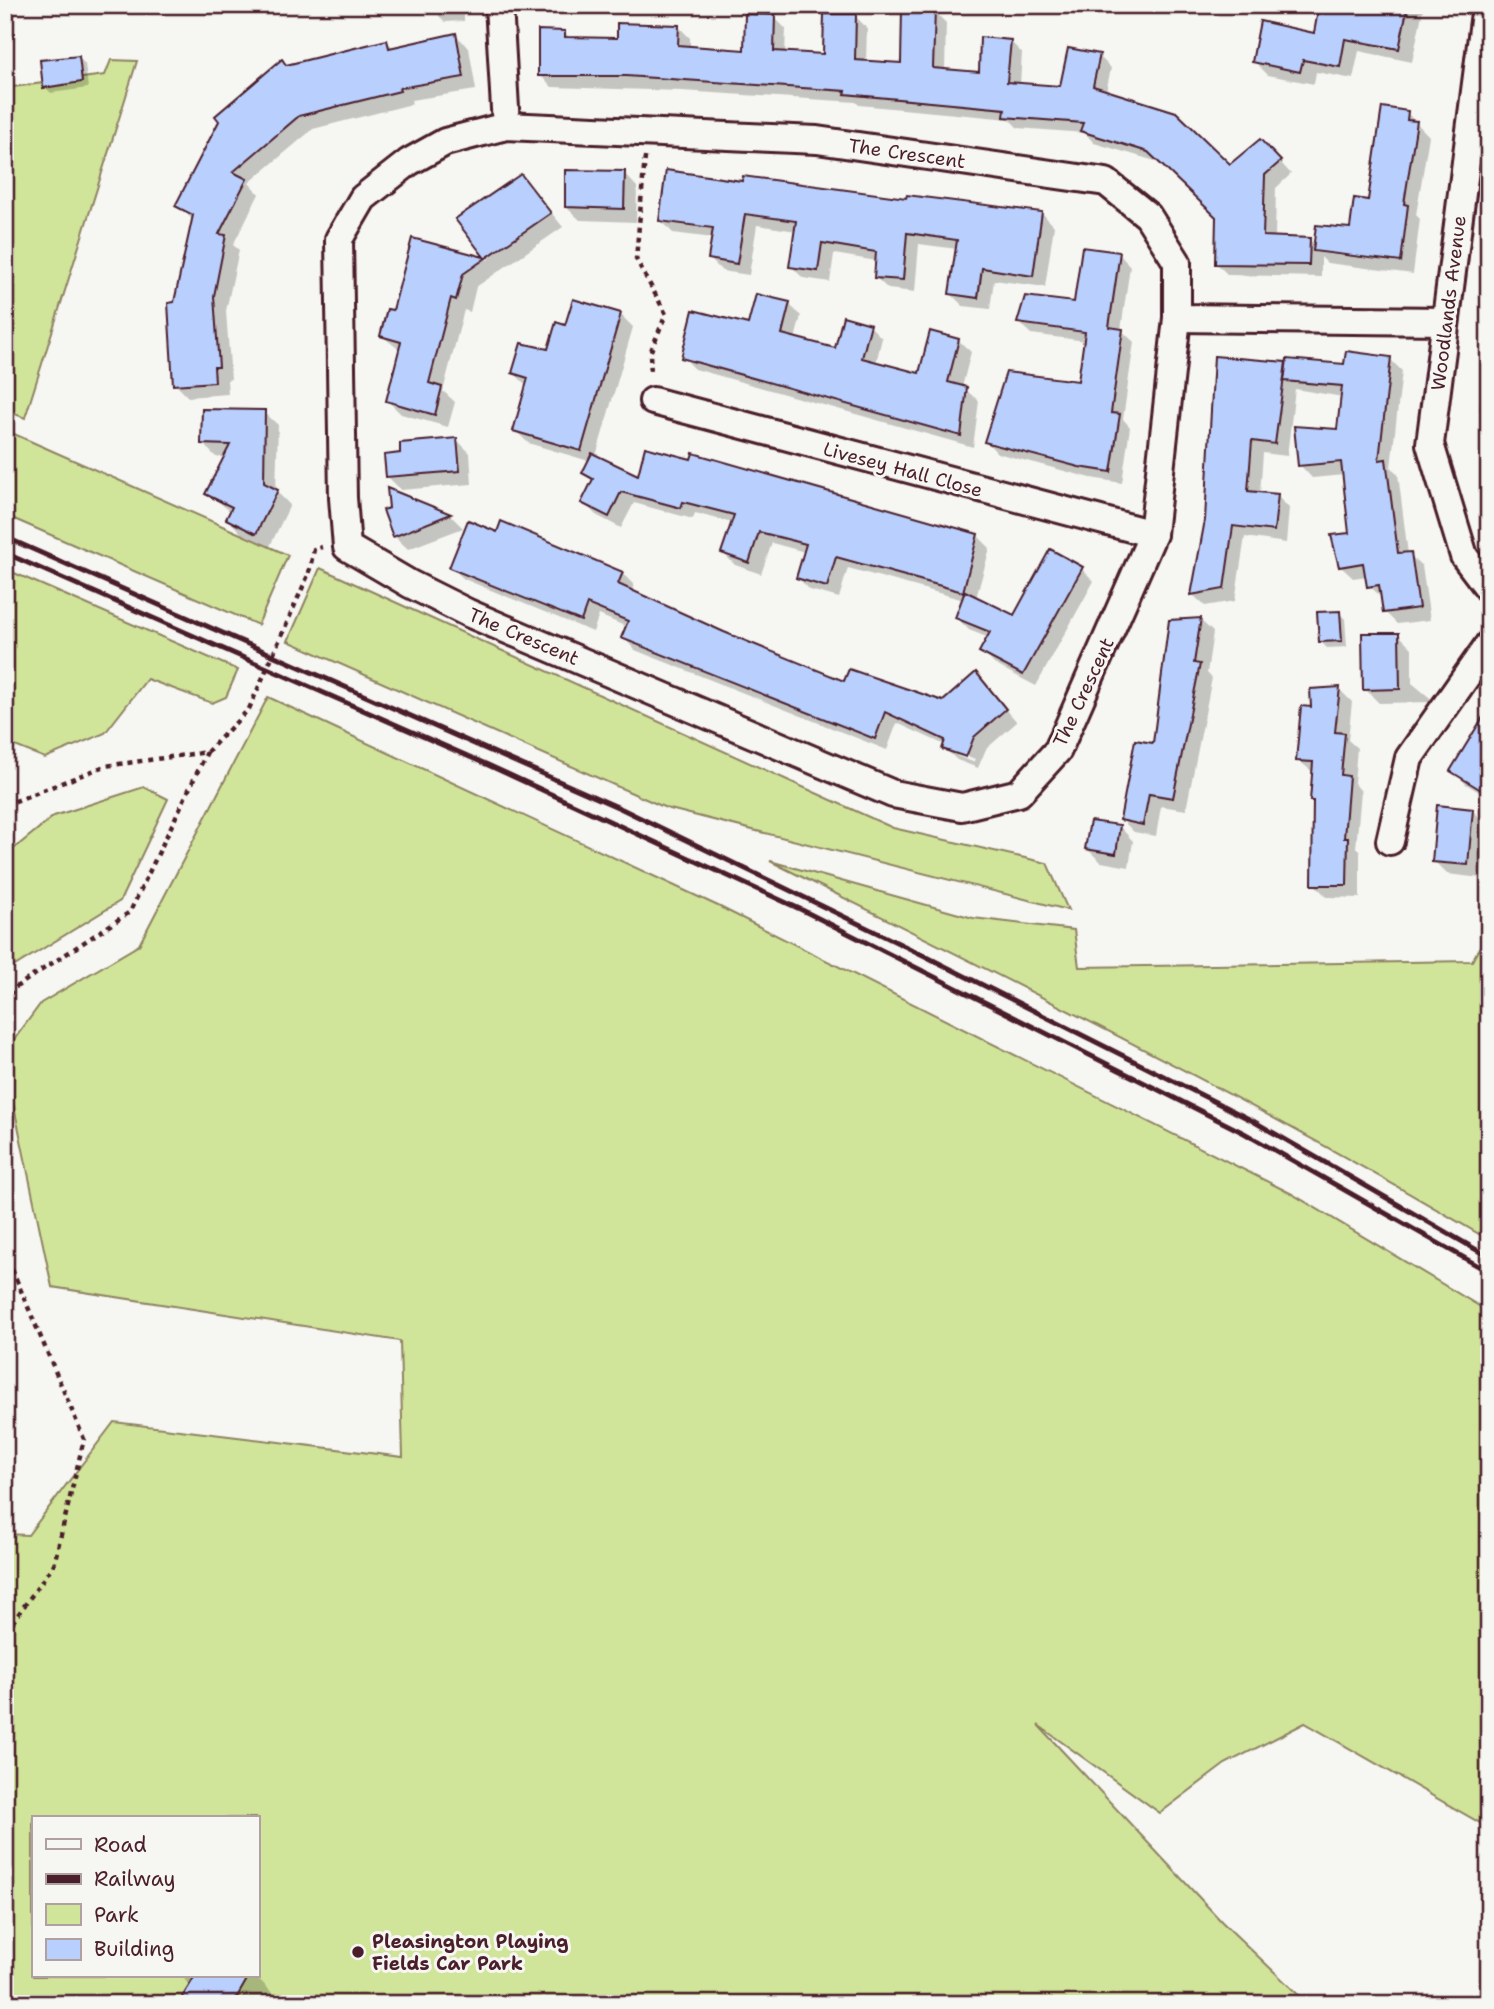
<svg xmlns="http://www.w3.org/2000/svg" width="1494" height="2009" font-family="'Shantell Sans',sans-serif">
<style>
.green{fill:#d1e59a;stroke:#8e8262;stroke-width:2;fill-rule:evenodd}
.shadow{fill:#0003;fill-rule:evenodd}
.building{fill:#b9d0ff;stroke:#4a1f2b;stroke-width:2}
.lines{fill:none;stroke-linecap:round;stroke-linejoin:round}
.minor-casing{stroke:#4a1f2b;stroke-width:32}
.path{stroke:#4a1f2b;stroke-width:4.5;stroke-dasharray:5 5;stroke-linecap:butt}
.minor{stroke:#f6f6f2;stroke-width:26}
.rail{stroke:#4a1f2b;stroke-width:5}
.path-bridge{stroke:#4a1f2b;stroke-width:4.5;stroke-dasharray:5 5;stroke-linecap:butt}
.poi-dot{fill:#4a1f2b;stroke:#f6f6f2;stroke-width:2.5}
.labels{text-anchor:middle;stroke-width:6;stroke-linejoin:round;paint-order:stroke}
.street-label{font-size:19px;fill:#4a1f2b;stroke:#f6f6f2}
.poi-label{font-size:19px;font-weight:bold;fill:#4a1f2b;stroke:#f6f6f2;text-anchor:start}
</style>
<rect width="100%" height="100%" fill="#f6f6f2"/>
<filter id="ink" filterUnits="userSpaceOnUse"><feTurbulence type="fractalNoise" baseFrequency=".0143" numOctaves="2"/><feDisplacementMap in="SourceGraphic" scale="14" xChannelSelector="R" yChannelSelector="G"/><feConvolveMatrix kernelMatrix="1 2 1 2 8 2 1 2 1" color-interpolation-filters="sRGB"/></filter>
<g filter="url(#ink)">
<!-- green -->
<g class="green">
<path d="M111,60l26,1 -112,357 -20,-8v-322l100,-13z"/>
<path d="M5,430l283,125 -30,70 -253,-110z"/>
<path d="M320,568l573,260 154,35 21,47 -402,-102 -378,-167z"/>
<path d="M5,569l233,101 -12,27 -14,6 -65,-24 -42,54 -60,25 -40,-16z"/>
<path d="M268,697l450,209 574,288 197,118v516l-184,-105 -80,41 -65,49 -122,-88 184,197 86,82h-1303v-470l23,1 86,-113 289,35 -3,-116 -348,-54 -47,-223v-12l36,-49 98,-58zM33,1818h224v158h-224z"/>
<path d="M144,787l24,12 -48,102 -115,71v-116l49,-40z"/>
<path d="M770,861l203,57 101,12 5,37 393,-6 17,-31v310c-233,-139 -477,-258 -719,-379z"/>
</g>
<!-- shadow -->
<g class="shadow">
<path d="M438,5h26v16l-19,1 -6,-6z"/>
<path d="M1321,5h103l-12,57 -53,-11 -6,28 -37,-7 -2,12 -46,-9 -14,-14 61,-26z"/>
<path d="M934,11l12,12 -1,48 36,3 29,-33 12,12 -2,32 42,3 37,-32 12,12 -5,24 124,74 42,-13 19,21 -15,14 -1,50 35,2 5,6 36,-16 18,-28 38,-89 22,23 -13,79 4,4 -7,55 -86,-11 -6,-6v20l-93,-2 -12,-12 1,-46 -55,-54 -68,-20 -9,-10 -67,-5 -9,-9 -150,-14 -3,-3 -174,-11 -130,-4 -12,-12 24,-43 7,7 48,1 59,-14 12,12v10l56,4 28,-35 12,12 -1,24 39,3 31,-40 12,12 -1,34 37,3z"/>
<path d="M456,35l13,13 7,42 -65,10 1,4 -99,25 -64,54 10,11 -26,51 6,5 -13,61 5,68 -4,1 1,14 -40,3 -13,-13 1,-80 17,-84 -16,-15 110,-139 100,-25 7,8z"/>
<path d="M79,58l6,6 3,24 -37,5 -6,-6z"/>
<path d="M624,173l13,14 -1,35 -56,-2 -14,-13z"/>
<path d="M521,176l42,51 -87,60 -6,25 -6,-2 -21,81 12,11 -7,25 -47,-13 -13,-13 13,-50 -19,-15 12,-24 19,-72 76,20 -31,-41z"/>
<path d="M744,183l298,30 12,13 -9,61 -51,-7 -4,29 -27,-3 -12,-12 6,-45 -38,-5 -4,48 -27,-3 -13,-12 2,-16 -43,-7 -4,28 -27,-4 -12,-12 5,-35 -39,-6 -8,50 -27,-4 -12,-12 3,-21 -40,-5 -12,-12z"/>
<path d="M1119,254l11,12 -9,64 13,12 -11,77 7,8 -8,56 -31,-5 -94,-25 -11,-12 93,-58 7,-42 -55,-7 -12,-11 57,-19z"/>
<path d="M789,304l12,12 -6,23 41,11 34,-24 12,12 -6,25 45,12 37,-35 13,12 -9,35 17,14 -6,46 -278,-78 -12,-12 67,-31z"/>
<path d="M620,314l13,13 -37,129 43,22 338,57 13,13 -14,50 39,20 67,-49 12,12 -58,105 -42,-22 -12,-13 7,-13 -20,-8 -12,-12 7,-18 -116,-32 -9,30 -29,-8 -12,-12 7,-26 -33,-9 -11,31 -26,-9 -12,-12 10,-30 -38,-10 -2,6 -59,-16 -13,25 -25,-13 -12,-12 10,-21 -10,-9 5,-12 -61,-18 -13,-13 12,-44 -13,-13 35,-22 17,-23z"/>
<path d="M1489,325v95l-10,-10z"/>
<path d="M1390,359l12,12 -11,96 7,7 10,80 14,12 8,54 -33,4 -12,-12 -2,-14 -14,-12 -2,-10 -14,2 -13,-12 11,-32 -7,-59 -32,3 -12,-13 39,-35 4,-33 -48,-8 -8,67 -24,-3 -3,41 17,2 12,12 -3,35 -41,-6 -10,64 -30,5 -12,-11 14,-75 78,-157 61,3z"/>
<path d="M264,412l14,13 -2,66 14,14 -20,41 -29,-13 -13,-14 3,-7 -23,-19 17,-36h-9l-13,-13z"/>
<path d="M457,440l13,13 2,31 -71,6 -13,-13 14,-22z"/>
<path d="M1489,452v27l-8,-25z"/>
<path d="M389,491l61,24 13,13 -55,21 -14,-13z"/>
<path d="M498,534l124,39 12,12 -3,7 214,91 98,20 33,-28 41,47 -31,27 -8,19 -21,-8 -13,-12 1,-3 -48,-22 -10,27 -252,-100 -12,-13 4,-10 -28,-12 -6,17 -129,-53 -13,-12zM957,752l18,7 -2,3 -16,-6z"/>
<path d="M1339,613l6,6 2,28 -20,1 -6,-6z"/>
<path d="M1200,620l13,12 -6,41 5,5 -26,132 -25,-4 -5,30 -22,-4 -12,-12 32,-75z"/>
<path d="M1398,634l14,14v35l23,19 -56,1 -14,-14z"/>
<path d="M1339,689l13,13 -4,38 9,8 -3,35 7,8 -5,57 4,4v46l-33,-1 -13,-13v-111l-16,-13 15,-51z"/>
<path d="M1489,730v68l-23,-14 -14,-14z"/>
<path d="M1472,810l14,14 -5,54 -34,-4 -13,-13z"/>
<path d="M1120,827l13,14 -4,26 -28,-5 -14,-13z"/>
<path d="M182,1976h74l22,23 -2,5h-96l10,-17z"/>
</g>
<!-- building -->
<g class="building">
<path d="M1319,5h89l-9,44 -54,-10 -5,28 -37,-7 -3,12 -48,-10 8,-41 54,12z"/>
<path d="M902,9l33,1 -2,58 46,4 1,-35 31,3 -4,42 53,4 8,-38 32,6 -7,32 83,26 54,52 30,-25 21,22 -16,14 -2,61 47,2 -1,27 -94,-1 1,-47 -68,-65 -68,-21 3,-8 -79,-6 1,-8 -160,-15 1,-3 -220,-15h-88v-46l27,1v6l52,1v-15l62,2 -1,20 66,5 1,-36 30,1 -1,36 49,3 1,-40h32l-1,46 46,3z"/>
<path d="M456,33l8,44 -65,11 1,3 -101,25 -66,56 14,7 -28,55 7,1 -12,61 5,71h-5l1,15 -42,3 -5,-82 6,-1 19,-87 -18,-9 44,-85 -4,-5 67,-57 4,6 101,-25 2,8z"/>
<path d="M79,56l3,26 -39,6 -3,-28z"/>
<path d="M1382,107l26,4 -1,9 10,1 -13,83 4,1 -7,57 -88,-11 3,-26 34,3 4,-30 14,2z"/>
<path d="M565,170l60,1 -1,38 -59,-2z"/>
<path d="M666,170l76,11 1,-5 163,22 1,-3 135,17 -9,64 -51,-8 -4,30 -29,-4 8,-54 -50,-7 -4,47 -29,-2 2,-26 -54,-9 -4,28 -29,-4 7,-46 -51,-7 -8,50 -29,-5 5,-31 -54,-7z"/>
<path d="M521,174l30,39 -88,61 -7,26 -5,-2 -22,85 13,4 -7,28 -49,-14 15,-59 -21,-6 7,-27 6,1 19,-72 72,19 -29,-38z"/>
<path d="M1082,247l38,5 -11,75 14,2 -12,84 9,1 -9,58 -32,-5 -95,-25 22,-70 72,9 7,-49 -68,-9 8,-27 49,6z"/>
<path d="M756,294l34,8 -8,32 53,14 8,-32 28,8 -9,34 57,15 11,-42 29,8 -11,43 19,5 -6,49 -280,-78 12,-48 55,14z"/>
<path d="M573,299l48,14 -40,138 -68,-20 15,-53 -16,-5 9,-30 27,6 8,-27 9,3z"/>
<path d="M1346,351l45,6 -12,103 7,-1 12,94 13,-1 8,56 -36,5 -4,-28 -12,2 -4,-24 -24,4 -8,-32 18,-2 -8,-71 -43,4 -4,-40 43,3 5,-43 -58,-5 3,-22 57,5z"/>
<path d="M1214,356l72,6 -11,82 -23,-3 -4,50 30,3 -4,37 -41,-5 -9,63 -33,6 14,-75z"/>
<path d="M202,409l63,1 -1,73 14,7 -22,44 -30,-15 6,-12 -27,-13 25,-49 -29,-1z"/>
<path d="M457,438l3,33 -74,6 -2,-22 16,-2v-10z"/>
<path d="M645,447l46,12 2,-6 285,81 -15,58 -127,-35 -9,30 -31,-9 10,-34 -47,-12 -10,31 -28,-10 13,-38 -51,-13 -2,6 -60,-16 -12,25 -28,-14 12,-24 -11,-6 10,-20 46,22z"/>
<path d="M387,488l64,26 -58,23 -10,-27 6,-2z"/>
<path d="M468,520l29,12 4,-11 122,51 -5,12 106,48 120,49 5,-12 94,32 33,-29 30,37 -32,28 -8,20 -24,-8 3,-9 -60,-28 -10,27 -254,-101 7,-17 -41,-17 -6,17 -132,-53z"/>
<path d="M1050,549l33,18 -60,108 -44,-23 11,-20 -35,-14 10,-27 49,24z"/>
<path d="M1340,611l2,30 -23,1 -2,-30z"/>
<path d="M1201,618l-7,45 6,1 -27,134 -24,-4 -6,31 -23,-5 15,-80 18,3 16,-123z"/>
<path d="M1362,633h37l1,56 -37,1z"/>
<path d="M1340,687l-5,45 10,1 -4,42 8,1 -5,62h4l-1,47h-35l1,-84h-3l3,-39 -17,-1 5,-55 10,1 -1,-18z"/>
<path d="M1489,707v70l-8,13 -31,-19z"/>
<path d="M1437,805l36,4 -5,56 -36,-3z"/>
<path d="M1090,821l30,4 -4,29 -31,-5z"/>
<path d="M195,1976h54l-16,28h-55z"/>
</g>
<g class="lines">
<defs>
<g id="minor">
<path d="M499,5l7,121"/>
<path d="M1486,5l-56,439 34,112 25,33"/>
<path d="M506,126l311,14 289,42 42,34 29,46v56l-24,216 -95,216 -39,43 -57,14 -69,-13 -425,-181 -58,-29 -63,-37 -4,-49 -4,-259 24,-41 46,-36 36,-20z"/>
<path d="M1177,318l268,3"/>
<path d="M653,401l500,133"/>
<path d="M1390,841l19,-83 80,-114"/>
</g>
</defs>
<!-- minor casing -->
<use href="#minor" class="minor-casing"/>
<!-- path -->
<g class="path">
<path d="M645,157l-9,102 30,55 -16,39 1,22"/>
<path d="M309,573l5,-24 8,-2"/>
<path d="M5,805l100,-39 102,-14 42,-43"/>
<path d="M5,1004l8,-15 117,-77 77,-160"/>
<path d="M5,1200l6,67 73,172 -30,125 -49,69"/>
</g>
<!-- minor -->
<use href="#minor" class="minor"/>
<!-- rail -->
<g class="rail">
<path d="M5,537l617,272 303,147 328,165 236,136"/>
<path d="M5,553l483,212 314,145 442,223 245,139"/>
</g>
<!-- path-bridge -->
<path class="path-bridge" d="M249,709l60,-136"/>
</g>
</g>
<!-- markers -->
<circle class="poi-dot" cx="358" cy="1952" r="7"/>
<g class="labels">
<!-- street labels -->
<g class="street-label">
<text transform="translate(907 153) rotate(8)" y="7">The Crescent</text>
<text transform="translate(1448 303) rotate(-83)" y="7">Woodlands Avenue</text>
<text transform="translate(903 469) rotate(15)" y="7">Livesey Hall Close</text>
<text transform="translate(524 636) rotate(23)" y="7">The Crescent</text>
<text transform="translate(1083 692) rotate(-65)" y="7">The Crescent</text>
</g>
<!-- poi labels -->
<g class="poi-label">
<text x="372" y="1948">Pleasington Playing<tspan x="372" dy="22">Fields Car Park</tspan></text>
</g>
</g>
<!-- margin -->
<rect width="1494" height="2009" fill="none" stroke="#f6f6f2" stroke-width="28"/>
<rect x="14" y="14" width="1466" height="1981" fill="none" stroke="#4a1f2b" stroke-width="2.5" filter="url(#ink)"/>
<!-- legend -->
<rect x="32" y="1816" width="228" height="161" fill="#f6f6f2" stroke="#b1a0a2" stroke-width="2"/>
<rect x="46" y="1839" width="35" height="10" fill="#f6f6f2" stroke="#b1a0a2" stroke-width="2"/>
<text x="94" y="1852" font-size="21" fill="#4a1f2b">Road</text>
<rect x="46" y="1874" width="35" height="10" fill="#4a1f2b" stroke="#b1a0a2" stroke-width="2"/>
<text x="94" y="1886" font-size="21" fill="#4a1f2b">Railway</text>
<rect x="46" y="1904" width="35" height="21" fill="#d1e59a" stroke="#b1a0a2" stroke-width="2"/>
<text x="94" y="1922" font-size="21" fill="#4a1f2b">Park</text>
<rect x="46" y="1939" width="35" height="21" fill="#b9d0ff" stroke="#b1a0a2" stroke-width="2"/>
<text x="94" y="1956" font-size="21" fill="#4a1f2b">Building</text>
</svg>
